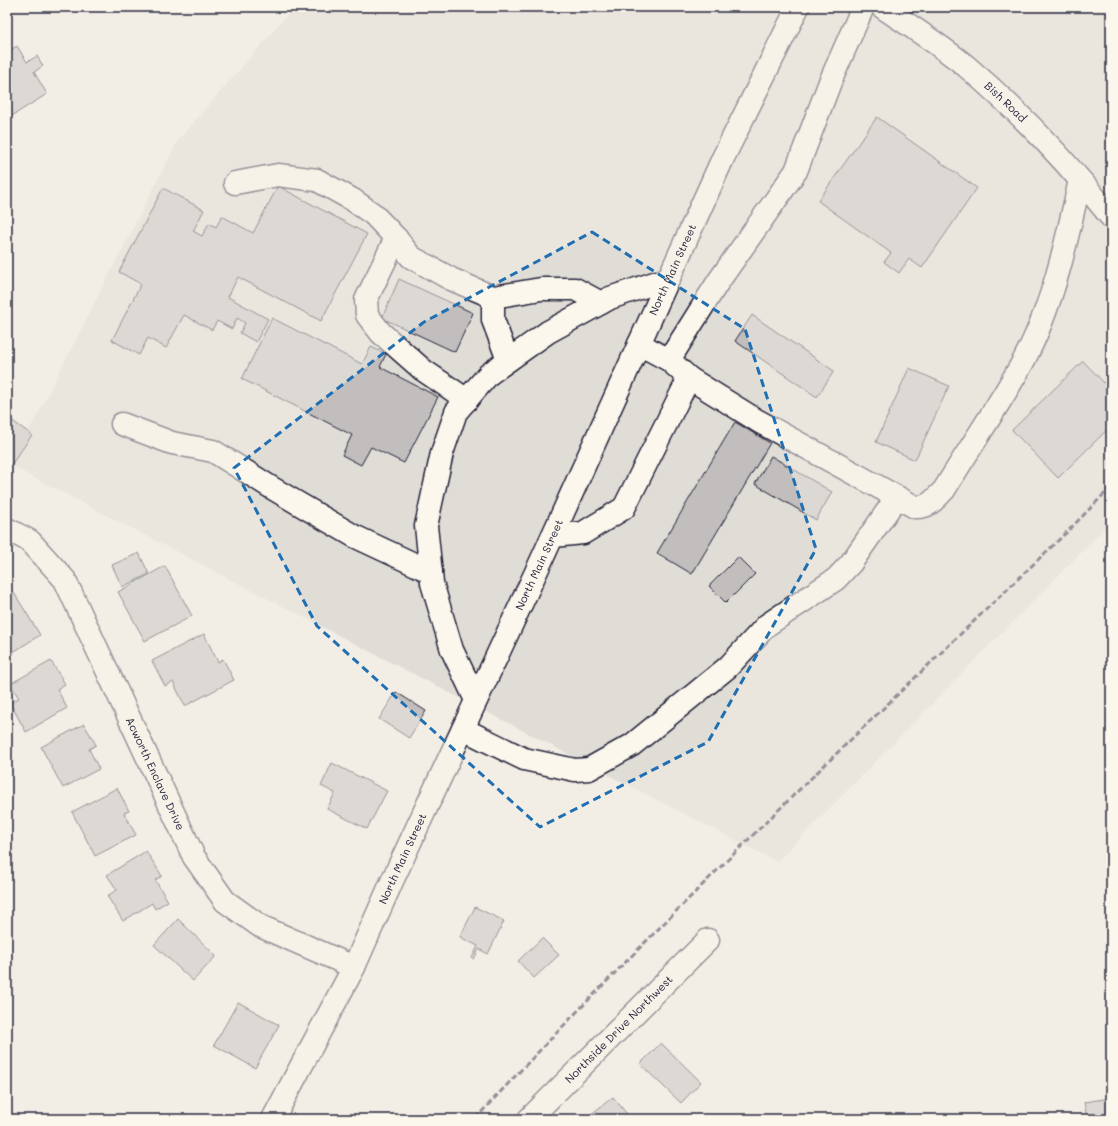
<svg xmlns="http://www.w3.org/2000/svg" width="1118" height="1126" font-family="Mali,sans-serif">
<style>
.built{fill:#e0dcd6}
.building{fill:#c2bebe;stroke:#22223b}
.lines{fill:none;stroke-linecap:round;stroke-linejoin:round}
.minor-casing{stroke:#22223b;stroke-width:25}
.major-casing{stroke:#22223b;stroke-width:25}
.minor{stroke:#fbf7ec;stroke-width:22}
.major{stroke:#fbf7ec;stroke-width:22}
.rail{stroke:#22223b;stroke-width:3;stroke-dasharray:6 3;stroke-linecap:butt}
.marked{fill:none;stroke:#1f6fb2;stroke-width:3;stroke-dasharray:8 5;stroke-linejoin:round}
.labels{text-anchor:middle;stroke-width:4;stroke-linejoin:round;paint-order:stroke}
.street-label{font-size:11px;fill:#22223b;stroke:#fbf7ec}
</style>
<rect width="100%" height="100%" fill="#f2eee5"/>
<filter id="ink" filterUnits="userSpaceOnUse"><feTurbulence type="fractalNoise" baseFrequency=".025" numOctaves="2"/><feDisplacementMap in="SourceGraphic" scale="8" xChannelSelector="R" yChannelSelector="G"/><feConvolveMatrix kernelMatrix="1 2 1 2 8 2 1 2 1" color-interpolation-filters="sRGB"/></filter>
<g filter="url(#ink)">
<!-- built -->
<path class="built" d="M294,7h817v515l-334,340 -766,-396 167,-326z"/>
<!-- building -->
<g class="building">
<path d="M17,46l10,16 10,-6 6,10 -9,6 13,22 -40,25v-67z"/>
<path d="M877,117l100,71 -55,80 -13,-9 -10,14 -15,-11 7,-9 -73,-52z"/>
<path d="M278,186l89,48 -46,87 -83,-44 -10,20 40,22 -12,23 -16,-9 5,-10 -8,-5 -5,11 -15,-8 -5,9 -28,-15 -18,33 -18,-10 -9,17 -27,-15 29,-56 -22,-12 44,-84 41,22 -11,21 9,5 7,-13 7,4 6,-11 31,17z"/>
<path d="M399,279l74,34 -18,39 -73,-34z"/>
<path d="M752,315l82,56 -17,26 -82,-56z"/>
<path d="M272,318l90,46 9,-17 15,7 -6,13 58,30 -34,66 -33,-16 -10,18 -19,-10 10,-20 -110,-56z"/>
<path d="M1083,361l28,29v36l-53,52 -46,-48z"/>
<path d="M909,368l40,18 -34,74 -39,-18z"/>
<path d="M7,417l25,18 -25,36z"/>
<path d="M735,422l35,21 -78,131 -35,-21z"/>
<path d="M771,456l61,36 -16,28 -61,-36z"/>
<path d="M139,553l10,21 -27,13 -10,-22z"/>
<path d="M738,557l17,17 -29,29 -17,-17z"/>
<path d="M165,566l27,50 -47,25 -27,-49z"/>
<path d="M13,591l27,44 -33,21v-61z"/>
<path d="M204,634l14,28 5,-3 11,21 -49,26 -12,-24 -8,4 -13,-25z"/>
<path d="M51,661l14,23 -8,5 10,19 -41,24 -16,-29 9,-5 -9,-14z"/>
<path d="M396,692l30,19 -17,27 -30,-19z"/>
<path d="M84,724l12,21 -7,4 10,20 -36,19 -22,-41z"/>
<path d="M332,763l55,28 -20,38 -40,-20 8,-16 -14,-7z"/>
<path d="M117,788l12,23 -5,2 12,22 -41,21 -23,-44z"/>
<path d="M146,851l16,25 -7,4 13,21 -13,8 -3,-6 -29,18 -16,-25 10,-6 -10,-15z"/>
<path d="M475,907l29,14 -16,33 -9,-5 -5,10 -2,-1 6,-12 -18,-9z"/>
<path d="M178,919l38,37 -23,25 -39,-36z"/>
<path d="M542,938l17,17 -25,23 -16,-17z"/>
<path d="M238,1002l41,23 -24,43 -41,-23z"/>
<path d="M661,1043l40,39 -20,21 -41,-39z"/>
<path d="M613,1097l18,22h-38l-3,-4z"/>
<path d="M1111,1098v21h-24l-3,-17z"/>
</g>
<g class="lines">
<defs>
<g id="minor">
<path id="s1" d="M882,7c28,19 58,38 84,59 53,45 102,97 145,151"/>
<path d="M235,183l43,-8 39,5 36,20 20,14 23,24 15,19 40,22 42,18 48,-8h34l26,14"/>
<path d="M396,238l-30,62 1,15 14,18 42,37 44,30"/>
<path d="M493,297v23l15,40"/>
<path d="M669,360l49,-78 78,-111 34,-89 33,-75"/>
<path d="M689,378l69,43 157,86c14,1 20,-8 29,-17 26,-43 56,-86 80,-130 29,-55 43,-120 56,-180"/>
<path d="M122,424l50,19 41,8 59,37 82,48 77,36"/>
<path id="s2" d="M7,529l23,12 35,39 129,277 31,44 35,25 94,41"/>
<path d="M553,536l30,-3 41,-25 65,-130 -20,-18 -30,-16"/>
<path d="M476,700l-24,-50 -20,-67 -6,-57 16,-73 14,-41 33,-38 59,-42 62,-34 59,-20"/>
<path d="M463,729l61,30 51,11 14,-1 43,-24 96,-78 39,-42 69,-46 15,-16 46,-66"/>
<path id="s3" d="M529,1119l179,-179"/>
</g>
<g id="major">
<path id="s4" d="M273,1119l81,-152 39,-88 150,-322 180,-399 75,-151"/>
</g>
</defs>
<!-- minor casing -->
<use href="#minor" class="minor-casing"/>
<!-- major casing -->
<use href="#major" class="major-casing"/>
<!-- minor -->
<use href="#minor" class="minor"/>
<!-- major -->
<use href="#major" class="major"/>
<!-- rail -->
<path class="rail" d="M475,1119c190,-204 392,-395 593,-588l43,-44"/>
</g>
</g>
<!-- marked area -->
<path d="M0 0H1118V1126H0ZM592,232l153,97 71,220 -108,193 -168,85 -223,-201 -83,-158 190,-146z" fill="#f2eee5" fill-opacity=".55" fill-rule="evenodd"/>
<path class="marked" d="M592,232l153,97 71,220 -108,193 -168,85 -223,-201 -83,-158 190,-146z"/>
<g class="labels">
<!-- street labels -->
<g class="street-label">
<text dy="4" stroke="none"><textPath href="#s1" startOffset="156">Bish Road</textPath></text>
<text dy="4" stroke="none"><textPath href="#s4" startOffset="939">North Main Street</textPath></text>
<text dy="4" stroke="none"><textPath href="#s4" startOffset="615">North Main Street</textPath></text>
<text dy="4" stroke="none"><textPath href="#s2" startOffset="292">Acworth Enclave Drive</textPath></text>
<text dy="4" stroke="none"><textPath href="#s4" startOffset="291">North Main Street</textPath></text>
<text dy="4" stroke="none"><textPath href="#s3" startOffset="127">Northside Drive Northwest</textPath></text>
</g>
</g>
<!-- margin -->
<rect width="1118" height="1126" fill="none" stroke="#fbf7ec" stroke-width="24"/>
<rect x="12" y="12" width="1094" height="1102" fill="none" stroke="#22223b" stroke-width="1.5" filter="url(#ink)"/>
</svg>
